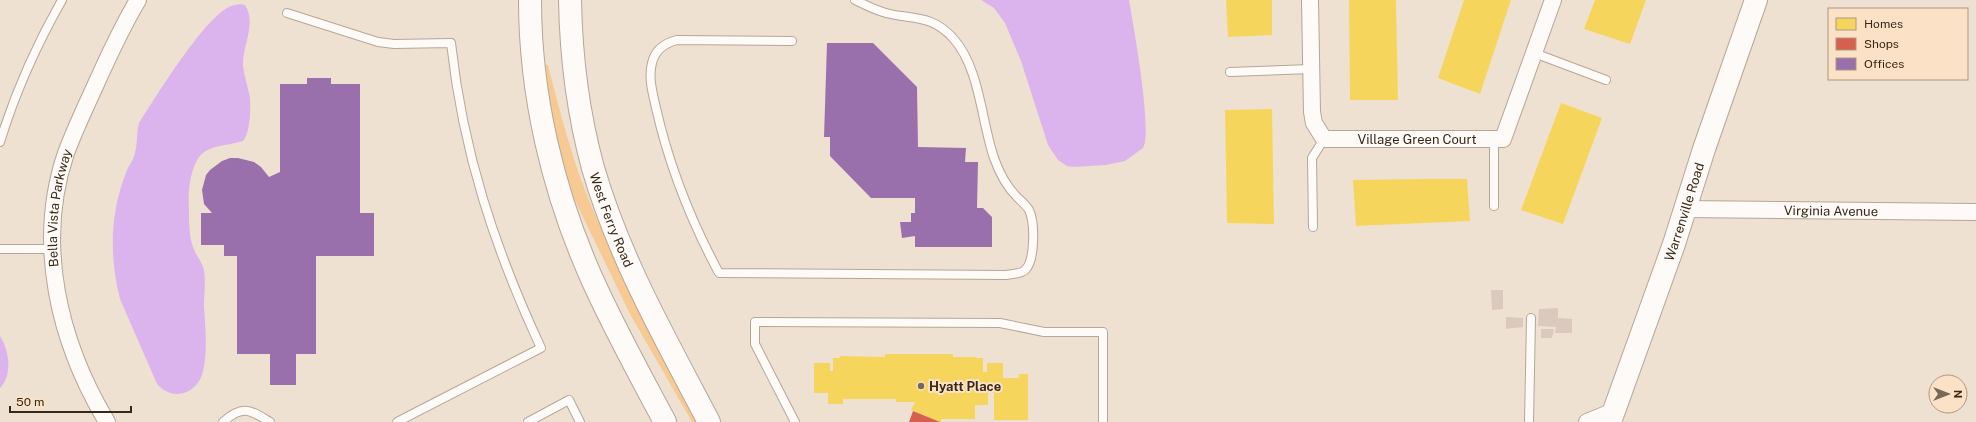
<svg xmlns="http://www.w3.org/2000/svg" width="1976" height="422" font-family="'Public Sans',sans-serif">
<style>
.green{fill:#f7ca94}
.water{fill:#dbb4ed}
.homes{fill:#f6d55c}
.shops{fill:#d6604d}
.offices{fill:#9970ab}
.building{fill:#dbc9bd}
.lines{fill:none;stroke-linecap:round;stroke-linejoin:round}
.lane-casing{stroke:#b5a798;stroke-width:10}
.street-casing{stroke:#b5a798;stroke-width:18}
.secondary-casing{stroke:#b5a798;stroke-width:24}
.lane{stroke:#fdfaf8;stroke-width:8}
.street{stroke:#fdfaf8;stroke-width:16}
.secondary{stroke:#fdfaf8;stroke-width:22}
.poi-dot{fill:#786957;stroke:#fbe2c6;stroke-width:1.5}
.labels{text-anchor:middle;stroke-width:4;stroke-linejoin:round;paint-order:stroke}
.street-label{font-size:13px;fill:#382815;stroke:#fbe2c6}
.poi-label{font-size:13px;font-weight:bold;fill:#382815;stroke:#fbe2c6;text-anchor:start}
</style>
<rect width="100%" height="100%" fill="#efe1d2"/>
<!-- green -->
<path class="green" d="M544,65h4c12,47 24,95 43,140 31,74 71,146 108,217h-7l-62,-108 -63,-130 -15,-63z"/>
<!-- water -->
<g class="water">
<path d="M981,0h148c4,23 24,132 14,148l-18,13 -19,4 -32,2 -7,-1 -9,-6 -10,-15 -27,-84 -16,-38 -11,-15z"/>
<path d="M240,4l5,1c12,18 -3,41 -2,61 1,9 4,18 6,27 3,10 1,41 -6,48 -14,5 -37,3 -46,19 -8,16 -9,33 -8,50 0,11 0,26 4,37 2,8 10,15 11,24 2,11 0,23 0,34 1,21 4,45 -1,66 -2,10 -9,19 -19,22 -11,3 -19,-1 -27,-9l-37,-85c-11,-44 -10,-87 7,-129 2,-5 6,-9 7,-14 4,-11 2,-22 5,-33 17,-26 66,-107 92,-117 2,-1 6,-1 9,-2z"/>
<path d="M0,336c9,14 13,39 0,52z"/>
</g>
<!-- homes -->
<g class="homes">
<path d="M1226,0h46v35l-44,2z"/>
<path d="M1349,0h47l2,100h-48z"/>
<path d="M1464,0h47l-31,94 -42,-16z"/>
<path d="M1595,0h51l-16,44 -46,-15z"/>
<path d="M1561,103l41,15 -39,106 -42,-14z"/>
<path d="M1272,109l2,115 -47,-1 -2,-113z"/>
<path d="M1421,179h46l3,42 -114,5 -3,-46z"/>
<path d="M885,354h68v3h23v1h7v14h4v-9h16v15h16v-4h9v46h-34v-27h-6v12h-13v14h-33l-2,3 -29,-12 4,-8h-19v-3h-53v5h-15v-11h-14v-30h16v8h3v-13h7v-2l45,1z"/>
</g>
<!-- shops -->
<path class="shops" d="M913,411l27,11h-31z"/>
<!-- offices -->
<g class="offices">
<path d="M827,43h46l44,44 1,60 48,1 -1,14h13l-1,46h6l9,9v30h-77v-11l-13,2 -2,-16h11v-9h4v-15h-44l-41,-42v-19h-6z"/>
<path d="M307,78h24v6h29v129h14v43h-58v98h-20v31h-26v-31h-33v-98h-13v-11h-23v-32h11l-8,-9 -2,-14 4,-15 4,-5 12,-9 8,-3h8l16,4 7,5 8,10 11,-5v-88h27z"/>
</g>
<!-- building -->
<g class="building">
<path d="M1491,290h12v19l-11,1z"/>
<path d="M1558,308v10l14,1v14h-17l1,-6 -18,-1 1,-17z"/>
<path d="M1506,317l17,1v9l-17,2z"/>
<path d="M1541,329h13l-2,9h-11z"/>
</g>
<g class="lines">
<defs>
<g id="lane">
<path d="M287,13l91,29 16,2 57,-1c12,110 44,206 90,305l-144,74"/>
<path d="M792,41l-115,-1c-12,3 -22,10 -25,23 -4,15 1,31 4,45 13,57 35,113 63,165l287,2c6,-1 16,-1 20,-6 9,-10 9,-47 3,-59 -3,-5 -8,-9 -12,-13 -11,-11 -18,-25 -23,-39 -13,-38 -14,-90 -41,-120 -22,-24 -40,-18 -67,-25 -11,-3 -21,-8 -31,-13"/>
<path d="M1534,53l72,27"/>
<path d="M1230,72l81,-3"/>
<path d="M1494,139v67"/>
<path d="M0,142c15,-49 37,-98 62,-142"/>
<path d="M1313,227l-1,-69 12,-19"/>
<path d="M0,249h52"/>
<path d="M223,422c20,-18 27,-12 47,0"/>
<path d="M528,422l41,-22 11,22"/>
<path d="M795,422l-40,-78v-22l245,1 44,9h59v90"/>
<path d="M1529,422l2,-104"/>
</g>
<g id="street">
<path id="s1" d="M1310,0l2,112 2,11 10,16h179l50,-139"/>
<path id="s2" d="M1685,209l291,3"/>
<path id="s3" d="M107,422c-48,-80 -72,-178 -41,-269 9,-24 20,-47 30,-69 13,-29 26,-57 42,-84"/>
<path d="M1587,422l27,-11"/>
</g>
<g id="secondary">
<path d="M530,0c0,95 23,192 62,279 22,49 48,96 73,143"/>
<path id="s4" d="M570,0c1,57 8,113 23,168 26,90 73,172 116,254"/>
<path id="s5" d="M1610,422l64,-178 30,-95 52,-149"/>
</g>
</defs>
<!-- lane casing -->
<use href="#lane" class="lane-casing"/>
<!-- street casing -->
<use href="#street" class="street-casing"/>
<!-- secondary casing -->
<use href="#secondary" class="secondary-casing"/>
<!-- lane -->
<use href="#lane" class="lane"/>
<!-- street -->
<use href="#street" class="street"/>
<!-- secondary -->
<use href="#secondary" class="secondary"/>
</g>
<!-- markers -->
<circle class="poi-dot" cx="921" cy="386" r="4"/>
<g class="labels">
<!-- street labels -->
<g class="street-label">
<text dy="5" stroke="none"><textPath href="#s1" startOffset="235">Village Green Court</textPath></text>
<text dy="5" stroke="none"><textPath href="#s3" startOffset="225">Bella Vista Parkway</textPath></text>
<text dy="5" stroke="none"><textPath href="#s5" startOffset="223">Warrenville Road</textPath></text>
<text dy="5" stroke="none"><textPath href="#s2" startOffset="146">Virginia Avenue</textPath></text>
<text dy="5" stroke="none"><textPath href="#s4" startOffset="225">West Ferry Road</textPath></text>
</g>
<!-- poi labels -->
<g class="poi-label">
<text x="929" y="391">Hyatt Place</text>
</g>
</g>
<!-- legend -->
<rect x="1828" y="8" width="140" height="72" fill="#fbe2c6" stroke="#ad987f"/>
<rect x="1836" y="18" width="20" height="12" fill="#f6d55c" stroke="#ad987f"/>
<text x="1864" y="28" font-size="12" fill="#382815">Homes</text>
<rect x="1836" y="38" width="20" height="12" fill="#d6604d" stroke="#ad987f"/>
<text x="1864" y="48" font-size="12" fill="#382815">Shops</text>
<rect x="1836" y="58" width="20" height="12" fill="#9970ab" stroke="#ad987f"/>
<text x="1864" y="68" font-size="12" fill="#382815">Offices</text>
<!-- north arrow -->
<g transform="translate(1948 394) rotate(90)"><circle r="19" fill="#fbe2c6" stroke="#ad987f"/>
<path d="M0-3L7 15L0 10L-7 15Z" fill="#786957"/>
<text y="-6" font-size="11" font-weight="bold" text-anchor="middle" fill="#382815">N</text>
</g>
<!-- scale -->
<path d="M10 406v6h121v-6" fill="none" stroke="#382815" stroke-width="2"/>
<text x="16" y="406" font-size="12" fill="#382815" stroke="#fbe2c6" stroke-width="3" paint-order="stroke">50 m</text>
</svg>
